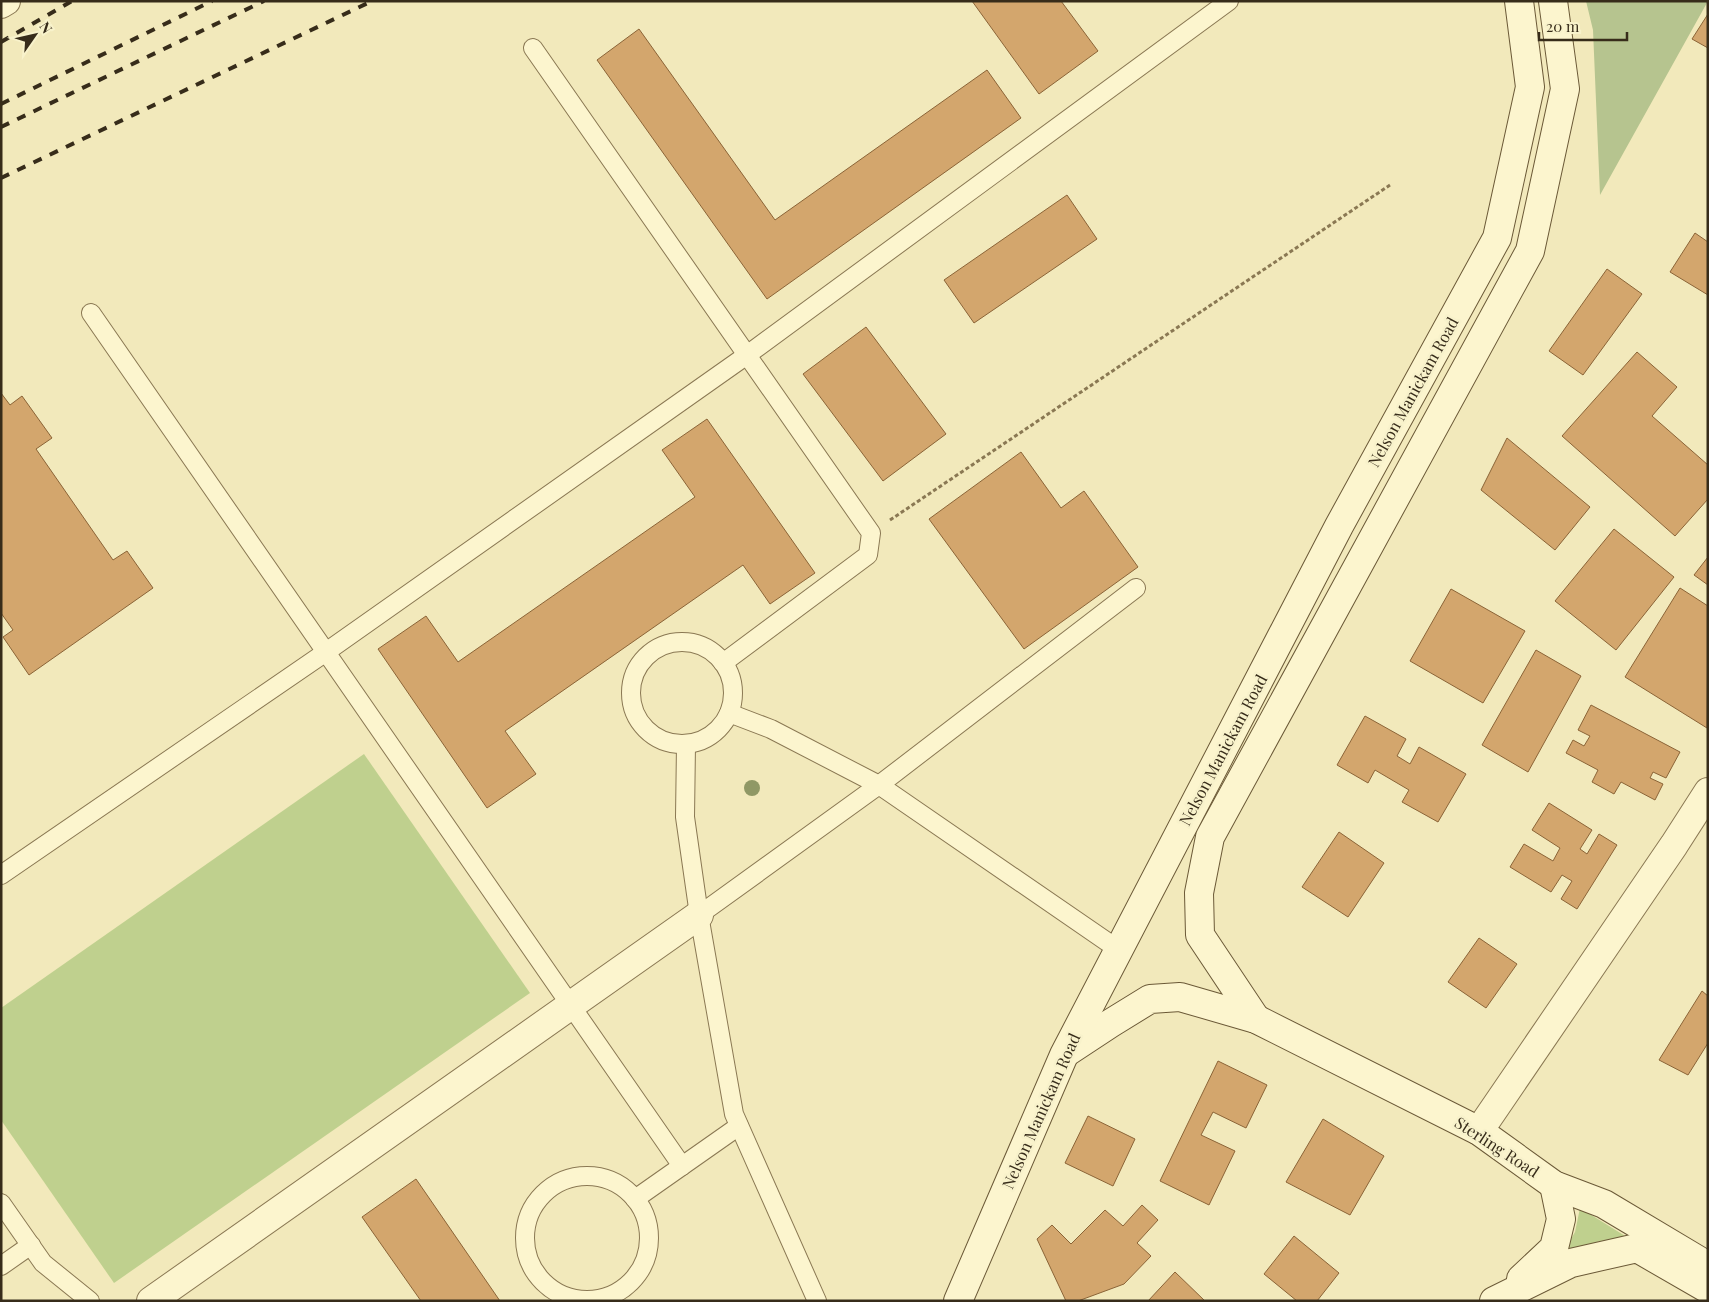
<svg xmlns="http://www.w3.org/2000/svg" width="1709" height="1302" font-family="'Playfair Display',serif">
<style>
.green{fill:#bfd08e}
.cemetery{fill:#b6c48f}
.building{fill:#d3a66d;stroke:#8b6437}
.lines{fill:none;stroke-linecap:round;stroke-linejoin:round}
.service-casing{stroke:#8a7853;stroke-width:20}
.minor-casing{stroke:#8a7853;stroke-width:30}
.secondary-casing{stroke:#6b5937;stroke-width:30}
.path{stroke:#8a7853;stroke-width:3;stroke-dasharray:4 2.5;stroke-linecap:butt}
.service{stroke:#fcf5ce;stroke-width:18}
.minor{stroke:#fcf5ce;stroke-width:28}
.secondary{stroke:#fcf5ce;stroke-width:28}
.rail{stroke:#372c1a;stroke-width:4;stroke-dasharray:9 9;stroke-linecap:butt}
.tree{fill:#909865}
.labels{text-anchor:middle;stroke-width:5;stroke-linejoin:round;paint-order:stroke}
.street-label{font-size:16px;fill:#372c1a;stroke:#f8f2cb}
</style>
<rect width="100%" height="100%" fill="#f2e9bb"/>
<!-- green -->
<g class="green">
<path d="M364,754l166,239 -416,290 -113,-163v-112z"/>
<path d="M1580,1208l50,31 -30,2 -38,14 13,-23z"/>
</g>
<!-- cemetery -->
<path class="cemetery" d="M1586,1h122l-108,194 -7,-165z"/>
<!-- building -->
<g class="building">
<path d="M972,1h89l37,50 -59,43z"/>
<path d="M1708,14v34l-16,-9z"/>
<path d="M639,29l136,191 212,-150 34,48 -254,181 -170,-239z"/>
<path d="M1067,195l30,44 -123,84 -30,-43z"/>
<path d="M1695,233l13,9v53l-38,-23z"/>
<path d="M1607,269l35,25 -59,81 -34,-24z"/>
<path d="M866,327l80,107 -63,47 -80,-107z"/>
<path d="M1637,352l40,35 -25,29 56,49v34l-33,37 -113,-100z"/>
<path d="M1,393l9,12 12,-9 30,42 -16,11 77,111 14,-9 26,37 -124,87 -26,-38 10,-7 -12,-17z"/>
<path d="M707,419l108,154 -45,31 -27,-39 -238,166 31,43 -49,34 -109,-159 48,-33 32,46 237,-165 -33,-47z"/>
<path d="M1507,438l83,69 -35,43 -74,-60z"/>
<path d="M1021,452l40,56 23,-17 54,76 -114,82 -95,-130z"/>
<path d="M1614,529l60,48 -58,73 -61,-49z"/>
<path d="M1708,557v28l-14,-10z"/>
<path d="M1680,588l28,18 -1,122 -82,-51z"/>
<path d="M1451,589l74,42 -42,72 -73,-42z"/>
<path d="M1536,650l45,26 -53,96 -46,-27z"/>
<path d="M1591,705l89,47 -14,26 -13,-6 -3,6 13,6 -8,16 -34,-18 -7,12 -22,-12 6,-12 -32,-17 7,-13 11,6 6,-10 -12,-6z"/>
<path d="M1365,716l41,23 -9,17 13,8 9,-17 47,27 -28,48 -36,-20 7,-12 -34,-20 -7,13 -31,-18z"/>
<path d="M1549,803l43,27 -12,19 7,5 12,-20 18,11 -40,64 -16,-10 11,-18 -10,-6 -11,17 -41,-25 14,-23 29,17 7,-13 -28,-18z"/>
<path d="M1339,832l45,31 -36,54 -46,-30z"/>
<path d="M1479,938l38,26 -31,44 -38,-26z"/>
<path d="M1702,991l6,5v47l-20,32 -29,-15z"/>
<path d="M1218,1061l49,24 -21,43 -33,-16 -12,23 34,16 -26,54 -49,-24z"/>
<path d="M1088,1116l47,23 -22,47 -48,-23z"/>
<path d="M1323,1119l61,37 -34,59 -64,-33z"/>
<path d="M416,1179l84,122h-79l-59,-84z"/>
<path d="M1142,1205l16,15 -21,23 14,13 -27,28 -46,17h-12l-29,-62 15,-14 19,19 34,-34 18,16z"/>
<path d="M1294,1236l45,37 -22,28h-20l-33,-27z"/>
<path d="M1175,1272l30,29h-57z"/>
</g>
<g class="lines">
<defs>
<g id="service">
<path d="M533,48l338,485 -3,22 -145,108"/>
<path d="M91,313l591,853"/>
<circle cx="682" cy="693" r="51"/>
<path d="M729,713l42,16 108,56 257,-197"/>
<path d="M686,745l-1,72 14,98 35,199 83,187"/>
<path d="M1,875l325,-223 421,-297 482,-354"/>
<path d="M699,915l180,-130 240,165"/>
<circle cx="587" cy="1238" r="62"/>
<path d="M635,1199l104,-73"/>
<path d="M1,1203l42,60 47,38"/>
<path d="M1,1266l30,-21"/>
</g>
<g id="minor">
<path d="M1,4l5,-3"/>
<path d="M1479,1131l195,-286 34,-53"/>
<path d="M151,1301l548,-386"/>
</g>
<g id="secondary">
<path d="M1256,1019l-56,-84 -1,-42 11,-56 320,-586 35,-162 -12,-88"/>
<path d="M1067,1052l44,-29 39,-24 30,-2 76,22 223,112 75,54 50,19 104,62"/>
<path d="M1521,1279l33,-31 7,-29 -7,-34"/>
<path d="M958,1301l106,-246 275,-529 158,-288 33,-151 -11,-86"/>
<path d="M1494,1301l77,-38 66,-15 71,41"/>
</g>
</defs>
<!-- service casing -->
<use href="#service" class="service-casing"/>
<!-- minor casing -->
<use href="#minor" class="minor-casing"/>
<!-- secondary casing -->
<use href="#secondary" class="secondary-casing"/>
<!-- path -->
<path class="path" d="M890,520l500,-335"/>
<!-- service -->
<use href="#service" class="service"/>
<!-- minor -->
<use href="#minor" class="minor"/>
<!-- secondary -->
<use href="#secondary" class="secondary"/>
<!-- rail -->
<g class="rail">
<path d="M1,42l71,-41"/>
<path d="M1,104l211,-103"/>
<path d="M1,127l263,-126"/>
<path d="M1,178l371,-177"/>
</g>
</g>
<!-- trees -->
<circle class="tree" cx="752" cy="788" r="8"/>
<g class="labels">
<!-- street labels -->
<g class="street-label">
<text transform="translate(1413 392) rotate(-61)" y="6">Nelson Manickam Road</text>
<text transform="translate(1223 750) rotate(-62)" y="6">Nelson Manickam Road</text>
<text transform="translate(1041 1111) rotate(-66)" y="6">Nelson Manickam Road</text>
<text transform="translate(1497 1147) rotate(33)" y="6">Sterling Road</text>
</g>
</g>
<!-- border -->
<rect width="1709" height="1302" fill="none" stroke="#372c1a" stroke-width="5"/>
<!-- north arrow -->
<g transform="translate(35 35) rotate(56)" stroke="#f8f2cb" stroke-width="4" paint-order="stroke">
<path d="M0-4L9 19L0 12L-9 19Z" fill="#372c1a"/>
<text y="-8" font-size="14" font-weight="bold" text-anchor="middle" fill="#372c1a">N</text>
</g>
<!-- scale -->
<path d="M1539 32v8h88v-8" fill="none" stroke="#372c1a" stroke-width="2.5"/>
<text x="1546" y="32" font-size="15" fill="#372c1a" stroke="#f8f2cb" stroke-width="4" paint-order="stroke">20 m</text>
</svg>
